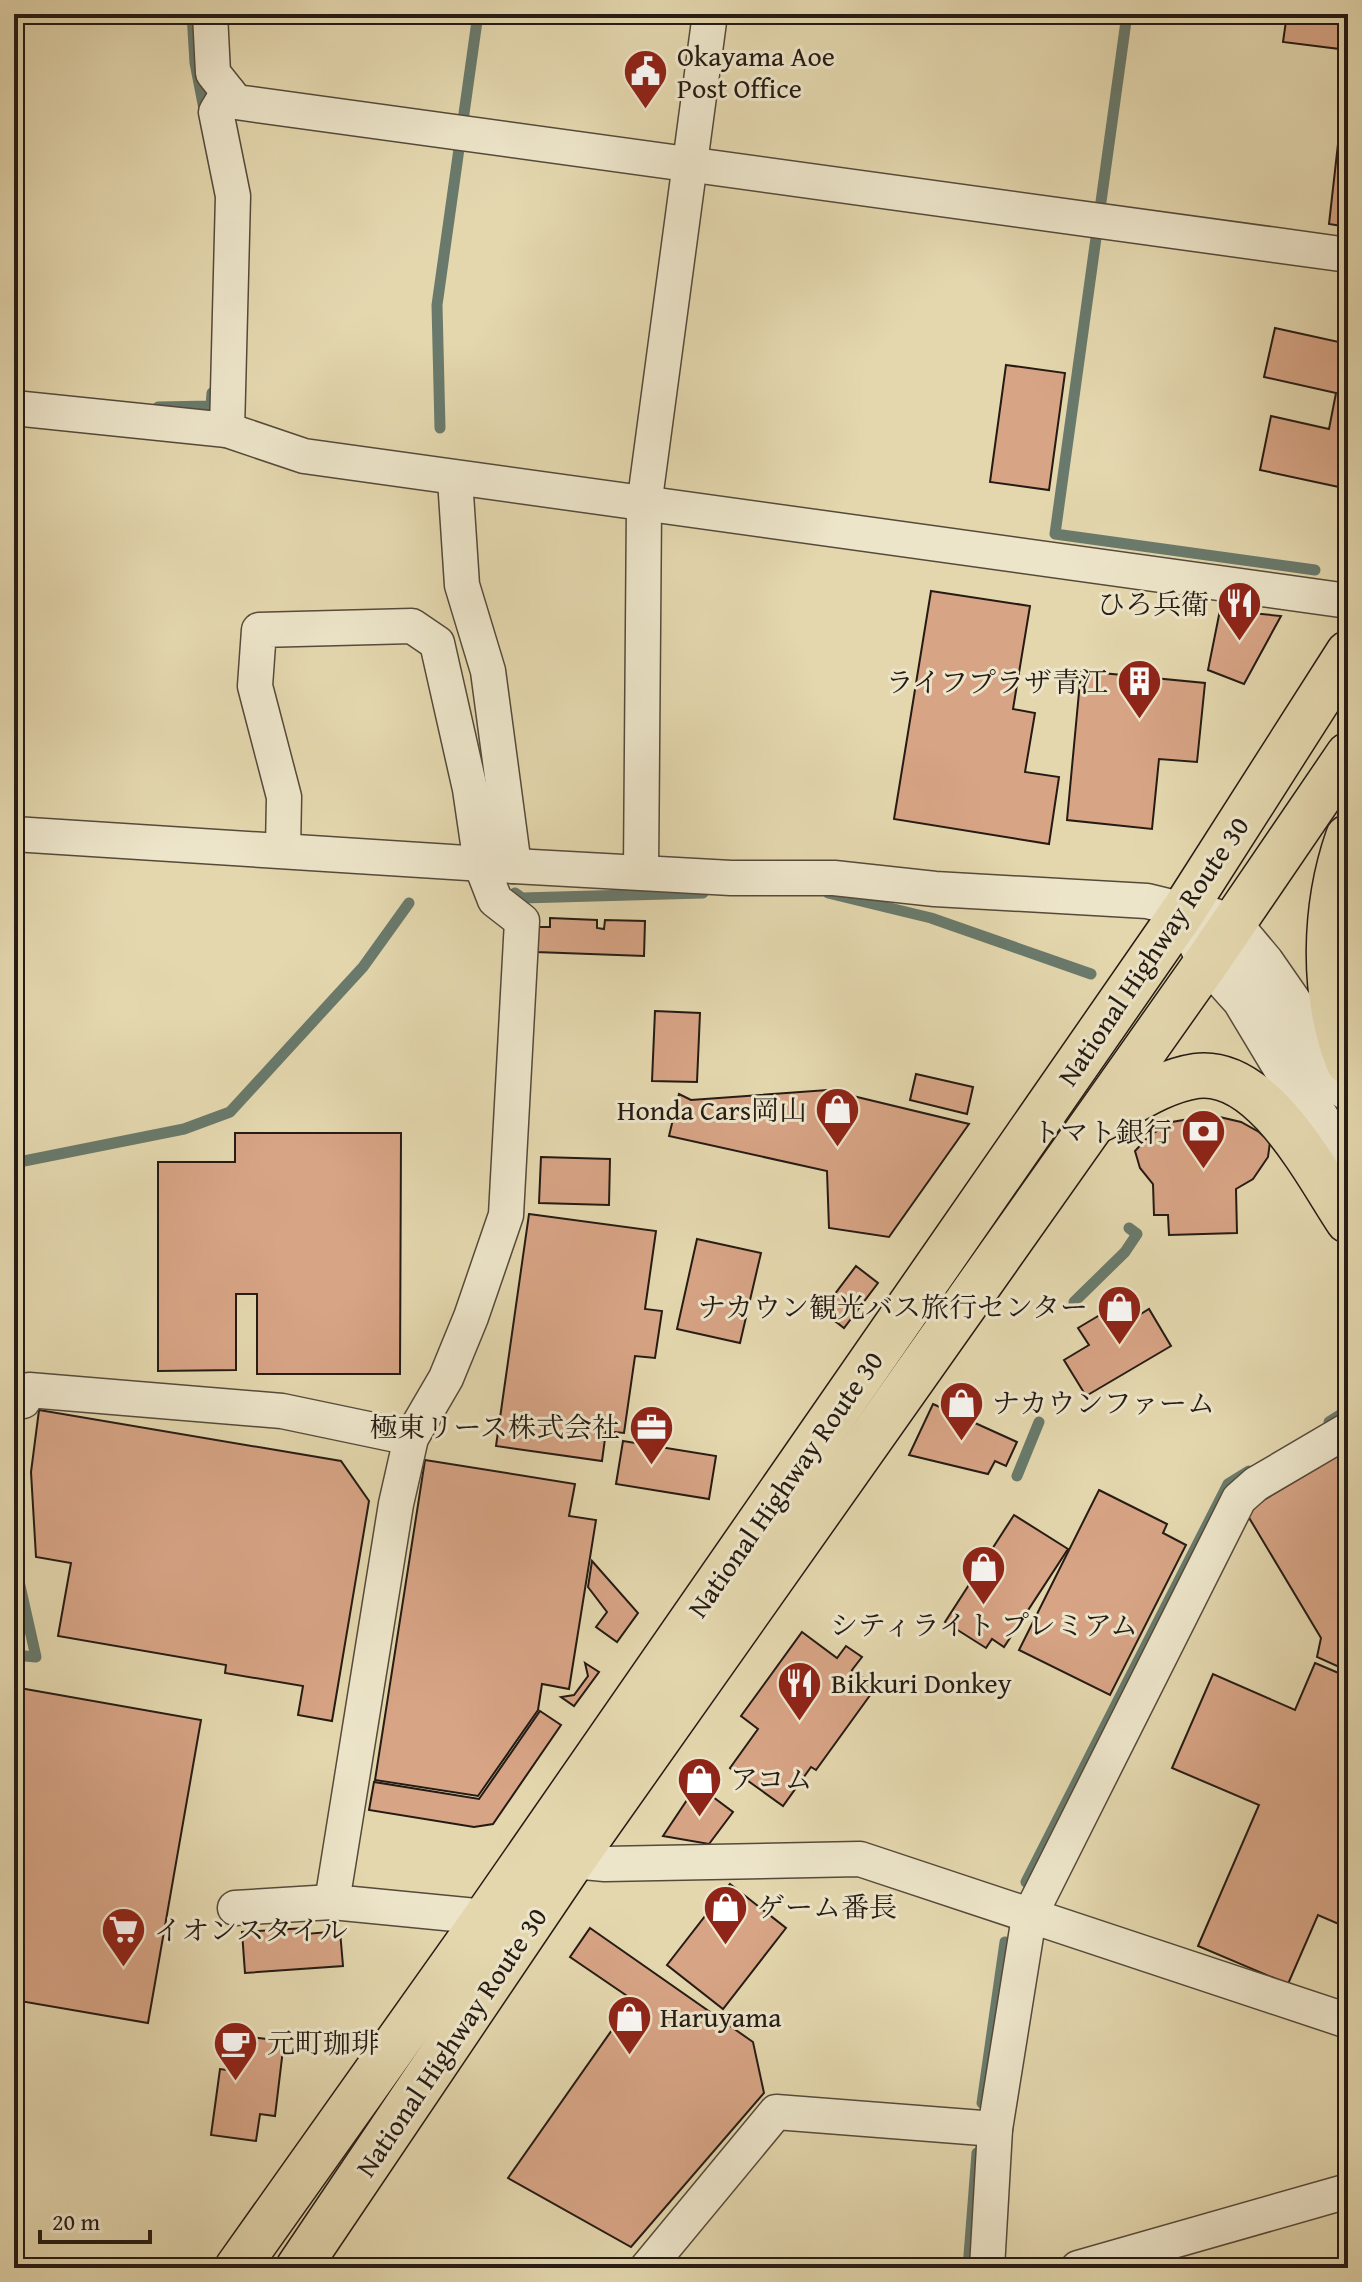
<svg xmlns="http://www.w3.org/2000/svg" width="1362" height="2282" font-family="'Gentium Book Plus','Noto Serif JP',serif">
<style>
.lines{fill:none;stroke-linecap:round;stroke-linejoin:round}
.stream{stroke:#697a6c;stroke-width:11}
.building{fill:#d7a485;stroke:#251b14;stroke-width:2}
.minor-casing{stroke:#554a3a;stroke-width:37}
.tertiary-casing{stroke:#554a3a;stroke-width:47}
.trunk-casing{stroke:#251b14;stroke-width:47}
.minor{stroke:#ede5ca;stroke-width:34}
.tertiary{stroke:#ede5ca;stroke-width:44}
.trunk{stroke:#e4d7ae;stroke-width:44}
.labels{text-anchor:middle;stroke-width:6;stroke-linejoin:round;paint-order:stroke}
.poi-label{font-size:28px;fill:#251b14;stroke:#ede5ca;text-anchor:start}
.street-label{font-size:28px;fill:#251b14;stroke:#ede5ca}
</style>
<rect width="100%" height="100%" fill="#e4d7ae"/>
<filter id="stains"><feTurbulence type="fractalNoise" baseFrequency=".0025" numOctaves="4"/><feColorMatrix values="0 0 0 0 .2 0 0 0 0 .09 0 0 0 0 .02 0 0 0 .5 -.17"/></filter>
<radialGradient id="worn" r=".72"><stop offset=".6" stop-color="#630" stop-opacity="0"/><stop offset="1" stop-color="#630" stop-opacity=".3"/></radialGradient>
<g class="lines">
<!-- stream -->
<g class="stream">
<path d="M192,14l3,49 10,51"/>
<path d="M1127,14l-72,520 260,36"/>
<path d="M158,407l53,-1 1,-13"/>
<path d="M440,428l-3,-123 41,-291"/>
<path d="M515,893l7,5 181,-5"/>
<path d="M828,893l103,25 160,56"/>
<path d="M14,1163l170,-34 46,-17 133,-145 46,-64"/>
<path d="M1074,1302l51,-50 12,-18 -8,-6"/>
<path d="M1329,1422l19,-12"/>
<path d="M1017,1476l22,-54"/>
<path d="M14,1531l2,37 20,89 -22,-2"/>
<path d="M1026,1882l202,-398 21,-13"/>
<path d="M982,2103l23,-161"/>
<path d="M968,2268l9,-115"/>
</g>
</g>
<!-- building -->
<g class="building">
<path d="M1287,14h61v36l-65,-8z"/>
<path d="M1346,73h2v154l-19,-3z"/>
<path d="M1275,328l73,16v145l-88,-19 11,-54 58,13 7,-36 -72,-16z"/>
<path d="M1006,365l59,8 -16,117 -59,-8z"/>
<path d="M931,591l99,15 -17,103 22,4 -10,59 34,5 -10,67 -155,-25z"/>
<path d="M1220,610l61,6 -37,68 -36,-14z"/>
<path d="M1081,671l124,12 -8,79 -38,-3 -7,70 -85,-9z"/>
<path d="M550,918l47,2v8l7,1 1,-9 40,1 -1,35 -108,-4 1,-25h13z"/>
<path d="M655,1011l45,2 -3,69 -45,-1z"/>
<path d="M916,1074l57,13 -6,27 -57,-14z"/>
<path d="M828,1090l141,34 -80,113 -60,-9 -2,-57 -158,-35 10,-42 12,6z"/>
<path d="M1211,1115l30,7 18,10 11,10 -2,15 -15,22 -17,10 1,44 -68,2 -1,-20h-14l-1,-31 -13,-16 -5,-17 14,-15 23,-14z"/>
<path d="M235,1133h166l-1,241h-143v-80h-21v76l-78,1v-209h77z"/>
<path d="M541,1157l69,2 -1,46 -70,-2z"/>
<path d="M529,1214l127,17 -11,78 17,2 -7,47 -20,-2 -11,77 -18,-2 -4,30 -106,-15z"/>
<path d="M697,1239l64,14 -21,90 -63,-14z"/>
<path d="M856,1266l22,17 -34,45 -22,-17z"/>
<path d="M1125,1300l11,17 13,-8 22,37 -85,50 -22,-36 25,-15 -11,-17z"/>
<path d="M933,1404l84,38 -11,24 -11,-5 -7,13 -79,-19z"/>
<path d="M39,1410l302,51 28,40 -37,220 -34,-6 5,-29 -78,-13 1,-8 -168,-29 13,-73 -35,-6 -5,-85z"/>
<path d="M623,1441l93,15 -7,43 -93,-15z"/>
<path d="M1348,1450v221l-31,-14 4,-19 -76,-127z"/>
<path d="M425,1460l150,24 -6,32 27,4 -27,169 -27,-5 -4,26 -60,86 -103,-16z"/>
<path d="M1099,1490l68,34 -4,9 23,12 -76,150 -91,-45z"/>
<path d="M1014,1515l54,34 -64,98 -12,-8 -6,9 -41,-26z"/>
<path d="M592,1561l46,52 -21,29 -21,-15 11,-15 -19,-25z"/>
<path d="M802,1632l35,26 9,-12 16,11 -10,13 24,17 -60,83 -5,-3 -28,39 -53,-38 28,-39 -17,-13z"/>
<path d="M585,1663l14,9 -25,34 -13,-9 13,-2 14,-19z"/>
<path d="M1315,1663l33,14v251l-30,-13 -30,69 -90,-38 61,-141 -87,-37 41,-94 82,36z"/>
<path d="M14,1687l187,33 -53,303 -134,-23z"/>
<path d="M540,1711l21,14 -68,99 -19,3 -105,-17 5,-28 105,17z"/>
<path d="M697,1785l36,27 -24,32 -46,-8z"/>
<path d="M730,1884l56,44 -63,81 -56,-44z"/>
<path d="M305,1928l1,6 34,-3 3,35 -98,7 -3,-41z"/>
<path d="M590,1928l163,114 11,51 -133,154 -123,-69 125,-178 -63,-43z"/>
<path d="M240,2036l44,5 -9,75 -15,-2 -4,27 -45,-6 9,-66 15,2z"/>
</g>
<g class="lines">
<defs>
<g id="minor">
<path d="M210,14l3,59 23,29 1112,153"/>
<path d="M14,408l213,22 77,26 1044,145"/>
<path d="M227,430l6,-234 -17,-84 12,-20"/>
<path d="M455,479l7,106 26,86 26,195"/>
<path d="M14,834l500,32 217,12h103l101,11 212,12 37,9"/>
<path d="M283,849l1,-52 -29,-111 4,-56 153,-4 25,17 33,146 11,75 14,36 27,21 -16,294 -35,102 -25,61 -35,60 -15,66 -64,398 154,15 19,8"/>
<path d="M641,871l3,-365 66,-492"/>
<path d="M14,1402l9,-1 6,-11 253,21 129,27"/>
<path d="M551,1859l54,5 255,-5 488,162"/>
<path d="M235,1908l97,-6"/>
<path d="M647,2268l129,-156 219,17"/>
<path d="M987,2268l8,-139 34,-212 210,-418 17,-15 92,-54"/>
<path d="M1078,2268l270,-77"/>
</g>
<g id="tertiary">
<path d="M1184,910l25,49 35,39 104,173"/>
<path d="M1197,915l34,12 31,37 86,124"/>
</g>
<g id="trunk">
<path d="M1348,837c-24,69 -27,156 0,225"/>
<path d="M1101,1119c30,-16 61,-38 95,-43 68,-9 121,99 152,145"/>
<path d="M237,2268l249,-351 698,-1007 164,-257"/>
<path d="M298,2268l273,-405 638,-904 139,-204"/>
</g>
</defs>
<!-- minor casing -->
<use href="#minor" class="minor-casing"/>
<!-- tertiary casing -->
<use href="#tertiary" class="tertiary-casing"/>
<!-- trunk casing -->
<use href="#trunk" class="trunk-casing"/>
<!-- minor -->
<use href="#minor" class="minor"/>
<!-- tertiary -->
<use href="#tertiary" class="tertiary"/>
<!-- trunk -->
<use href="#trunk" class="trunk"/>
</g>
<!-- icons -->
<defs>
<symbol id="civic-pin" viewBox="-11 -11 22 30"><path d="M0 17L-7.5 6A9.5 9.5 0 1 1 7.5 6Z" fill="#8f2418" stroke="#ede5ca"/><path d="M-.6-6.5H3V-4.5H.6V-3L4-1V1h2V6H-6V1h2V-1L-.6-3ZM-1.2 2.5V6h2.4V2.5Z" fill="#fff"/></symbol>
<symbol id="restaurant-pin" viewBox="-11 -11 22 30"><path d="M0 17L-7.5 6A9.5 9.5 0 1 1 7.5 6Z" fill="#8f2418" stroke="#ede5ca"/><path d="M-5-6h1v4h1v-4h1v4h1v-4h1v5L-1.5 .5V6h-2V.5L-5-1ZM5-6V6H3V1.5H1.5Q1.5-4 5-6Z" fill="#fff"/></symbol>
<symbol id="building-pin" viewBox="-11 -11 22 30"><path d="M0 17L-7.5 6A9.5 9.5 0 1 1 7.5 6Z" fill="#8f2418" stroke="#ede5ca"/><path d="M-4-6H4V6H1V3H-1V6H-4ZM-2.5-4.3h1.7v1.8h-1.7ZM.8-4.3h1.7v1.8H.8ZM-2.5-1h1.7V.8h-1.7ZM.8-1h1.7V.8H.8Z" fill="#fff"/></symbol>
<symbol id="shop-pin" viewBox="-11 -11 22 30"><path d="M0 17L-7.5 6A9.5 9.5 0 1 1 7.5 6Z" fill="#8f2418" stroke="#ede5ca"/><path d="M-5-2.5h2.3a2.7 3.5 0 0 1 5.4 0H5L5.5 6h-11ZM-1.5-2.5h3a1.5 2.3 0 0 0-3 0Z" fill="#fff"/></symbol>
<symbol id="bank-pin" viewBox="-11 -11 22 30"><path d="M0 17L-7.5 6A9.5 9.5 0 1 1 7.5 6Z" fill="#8f2418" stroke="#ede5ca"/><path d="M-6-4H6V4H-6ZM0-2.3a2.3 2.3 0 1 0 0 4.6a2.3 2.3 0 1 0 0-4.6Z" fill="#fff"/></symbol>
<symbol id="office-pin" viewBox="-11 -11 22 30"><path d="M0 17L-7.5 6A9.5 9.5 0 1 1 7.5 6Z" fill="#8f2418" stroke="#ede5ca"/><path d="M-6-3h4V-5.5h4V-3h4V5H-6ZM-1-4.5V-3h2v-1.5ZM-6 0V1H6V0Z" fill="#fff"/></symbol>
<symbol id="supermarket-pin" viewBox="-11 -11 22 30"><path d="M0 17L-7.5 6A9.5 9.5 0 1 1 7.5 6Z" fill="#8f2418" stroke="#ede5ca"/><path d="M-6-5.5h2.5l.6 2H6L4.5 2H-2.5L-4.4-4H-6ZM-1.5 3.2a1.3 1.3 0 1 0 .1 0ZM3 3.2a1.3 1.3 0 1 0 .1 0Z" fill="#fff"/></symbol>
<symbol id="cafe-pin" viewBox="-11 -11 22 30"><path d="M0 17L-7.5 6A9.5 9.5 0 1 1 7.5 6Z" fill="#8f2418" stroke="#ede5ca"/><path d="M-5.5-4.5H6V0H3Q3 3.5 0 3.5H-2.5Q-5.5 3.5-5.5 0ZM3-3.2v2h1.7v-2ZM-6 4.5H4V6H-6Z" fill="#fff"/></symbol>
</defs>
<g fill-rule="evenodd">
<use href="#civic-pin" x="620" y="46" width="51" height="69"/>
<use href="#restaurant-pin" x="1214" y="578" width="51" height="69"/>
<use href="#building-pin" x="1114" y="656" width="51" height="69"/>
<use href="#shop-pin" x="812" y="1084" width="51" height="69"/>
<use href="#bank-pin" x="1178" y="1106" width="51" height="69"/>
<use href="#shop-pin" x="1094" y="1282" width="51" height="69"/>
<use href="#shop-pin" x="936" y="1378" width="51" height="69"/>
<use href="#office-pin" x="626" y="1402" width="51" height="69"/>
<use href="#shop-pin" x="958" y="1542" width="51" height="69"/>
<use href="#restaurant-pin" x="774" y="1658" width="51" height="69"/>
<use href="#shop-pin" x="674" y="1754" width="51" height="69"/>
<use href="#shop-pin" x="700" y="1882" width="51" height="69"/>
<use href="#supermarket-pin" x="98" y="1904" width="51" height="69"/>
<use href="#shop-pin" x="604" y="1992" width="51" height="69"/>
<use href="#cafe-pin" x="210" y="2018" width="51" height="69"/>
</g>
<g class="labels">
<!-- poi labels -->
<g class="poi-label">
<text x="677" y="66">Okayama Aoe<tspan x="677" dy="32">Post Office</tspan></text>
<text x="1209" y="614" text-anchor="end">ひろ兵衛</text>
<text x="1108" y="692" text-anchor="end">ライフプラザ青江</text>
<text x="807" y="1120" text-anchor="end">Honda Cars岡山</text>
<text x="1172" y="1142" text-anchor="end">トマト銀行</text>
<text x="1088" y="1317" text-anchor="end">ナカウン観光バス旅行センター</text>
<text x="992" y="1413">ナカウンファーム</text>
<text x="620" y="1437" text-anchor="end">極東リース株式会社</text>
<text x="984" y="1635" text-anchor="middle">シティライト プレミアム</text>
<text x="831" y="1693">Bikkuri Donkey</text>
<text x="730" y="1789">アコム</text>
<text x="757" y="1917">ゲーム番長</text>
<text x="154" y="1940">イオンスタイル</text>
<text x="660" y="2027">Haruyama</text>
<text x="267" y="2053">元町珈琲</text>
</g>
<!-- street labels -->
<g class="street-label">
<text transform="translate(1153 951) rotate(-56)" y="10">National Highway Route 30</text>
<text transform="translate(785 1484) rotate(-55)" y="10">National Highway Route 30</text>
<text transform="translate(451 2042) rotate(-56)" y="10">National Highway Route 30</text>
</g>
</g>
<!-- margin -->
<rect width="1362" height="2282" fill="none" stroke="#e4d7ae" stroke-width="48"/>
<rect x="16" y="16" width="1330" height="2250" fill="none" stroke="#251b14" stroke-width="4"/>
<rect x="24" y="24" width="1314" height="2234" fill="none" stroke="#251b14" stroke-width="2"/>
<!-- scale -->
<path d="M40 2230v12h110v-12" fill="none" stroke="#251b14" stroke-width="4"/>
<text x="52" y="2230" font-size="24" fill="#251b14" stroke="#ede5ca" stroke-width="6" paint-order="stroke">20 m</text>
<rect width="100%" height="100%" filter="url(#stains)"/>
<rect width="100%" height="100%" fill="url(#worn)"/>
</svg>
